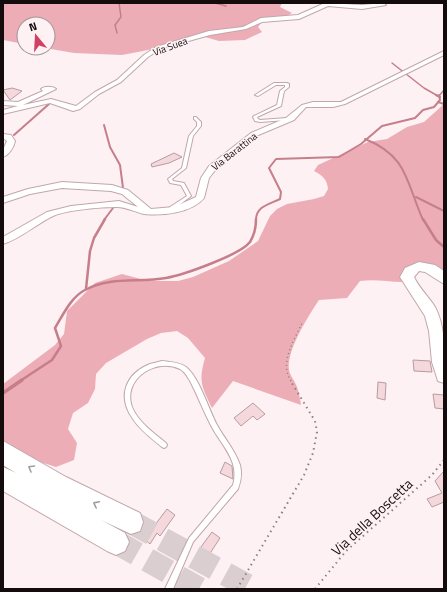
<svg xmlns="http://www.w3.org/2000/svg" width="447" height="592" font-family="'Titillium Web',sans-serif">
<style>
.green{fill:#edadb6}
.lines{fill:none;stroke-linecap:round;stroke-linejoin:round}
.stream-far3{stroke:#c67f8a;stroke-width:1.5}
.stream-far2{stroke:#c67f8a;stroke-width:2}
.stream-far1{stroke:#c67f8a;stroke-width:2.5}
.stream{stroke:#c67f8a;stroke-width:3.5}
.building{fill:#f4d8db;stroke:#b69c9f}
.highway-tunnel{stroke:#daced0;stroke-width:24;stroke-dasharray:24 12;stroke-linecap:butt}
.lane-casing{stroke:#c2a7aa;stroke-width:2}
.street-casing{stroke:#c2a7aa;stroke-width:2}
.secondary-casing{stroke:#c2a7aa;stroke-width:2}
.highway-casing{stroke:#c2a7aa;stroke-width:2}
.path-far1{stroke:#8a7f81;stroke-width:1.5;stroke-dasharray:1 3;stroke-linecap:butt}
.path{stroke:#8a7f81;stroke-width:2;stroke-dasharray:1.5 4;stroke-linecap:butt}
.lane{fill:#fff;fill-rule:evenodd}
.street{fill:#fff;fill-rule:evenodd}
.secondary{fill:#fff;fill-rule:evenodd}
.highway{fill:#fff;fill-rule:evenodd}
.oneway{stroke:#a19d9e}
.labels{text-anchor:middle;stroke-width:3;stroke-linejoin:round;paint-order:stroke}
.far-street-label{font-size:10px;fill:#140b0d;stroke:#fdf1f3}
.near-street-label{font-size:14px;fill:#140b0d;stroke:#fdf1f3}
</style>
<rect width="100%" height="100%" fill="#fdf1f3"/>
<!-- green -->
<g class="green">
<path d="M3,3h279l-2,4 12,6 -5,3 -23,3 -6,8 4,5 -17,8 -26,1 -14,-4 -36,9 -47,9 -48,-2 -29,-5h3v-24h-24v20l-21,-4z"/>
<path d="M444,104v170c-8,-14 -25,-13 -38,-7l-4,15c-14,0 -27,-3 -42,-1l-13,17 -28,2c-10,15 -33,51 -30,70 1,6 6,11 8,17 2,6 3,12 4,18l-68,-24 -21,27c-10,-21 -14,-26 -7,-50l-17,-20 -11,-7 -16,2 -14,6 -41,24 -10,11 -1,15 -7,14 -15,10 -5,16 9,14 -3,17 -18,7 -16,-5 -37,-20v-58l52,-39 9,-11 3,-23 28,-28 27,-9 26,7h30l15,-4 36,-16 29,-20 12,-25 7,-7 10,-5 27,-5 10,-3 4,-7c-1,-10 -5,-13 -14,-18l4,-6 50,-23 19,-3 20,-12 17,-5z"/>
</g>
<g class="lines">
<!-- stream-far3 -->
<g class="stream-far3">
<path d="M215,3l11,3"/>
<path d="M117,33l-2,-8 6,-8 -2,-14"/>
<path d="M392,63l32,25 14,8"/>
<path d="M439,96l5,-6"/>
</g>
<!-- stream-far2 -->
<g class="stream-far2">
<path d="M436,95l4,2"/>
<path d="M438,102l6,2"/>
<path d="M104,125l6,22 10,18 3,23"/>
<path d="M14,135l35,-31"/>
<path d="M365,139c43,17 41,43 58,81"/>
<path d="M416,197l28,14"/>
<path d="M104,220l9,-12"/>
<path d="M256,220c0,-14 14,-16 24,-21l1,-7 -12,-24 7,-9 63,-2 22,-13 21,-18 33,-8 8,-8 11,-3 6,-7 -1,-5"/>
</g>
<!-- stream-far1 -->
<g class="stream-far1">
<path d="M423,219l13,21 8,7"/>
<path d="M86,289l4,-38 4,-13 11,-19"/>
<path d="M20,381l32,-21 9,-14 -6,-18c8,-13 16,-31 30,-38 25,-14 54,-7 81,-12 17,-3 74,-23 84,-36 5,-8 6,-14 6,-23"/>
</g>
<!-- stream -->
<path class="stream" d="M3,393l19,-13"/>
</g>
<!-- building -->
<g class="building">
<path d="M12,88l10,3 -12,9 -7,-10z"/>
<path d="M174,153l8,4 -13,6 -17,4 -1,-3z"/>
<path d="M413,360l17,1 2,11 -18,-1z"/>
<path d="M378,382l8,1 -1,17 -8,-2z"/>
<path d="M433,394l11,1v14l-9,-1z"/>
<path d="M253,403l12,11 -8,6 -4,-4 -12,10 -7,-8z"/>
<path d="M225,462l7,4 1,13 -13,-6z"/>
<path d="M444,471v31l-12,5 -5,-8 15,-6 -7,-12z"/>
<path d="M167,509l8,6 -15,21 -3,-3 -7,11 -9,-8 7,-9 3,3z"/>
<path d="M212,532l8,6 -13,20 -9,-7z"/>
</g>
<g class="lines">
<!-- highway-tunnel -->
<g class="highway-tunnel">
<path d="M131,522l122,67"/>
<path d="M116,542l83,47"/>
</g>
<defs>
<g id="lane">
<path d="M274,83h13l2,1v3l-5,4 -3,15 -24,11 1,2 2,1 27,-2 2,1 -2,1 -27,2 -5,-1 -2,-4 1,-1 23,-11 3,-14 5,-4v-2h-9l-18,11 -3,-1z"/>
<path d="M194,117h2l5,5v4l-8,10 -7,32 -14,11 1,2 11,2 7,13 -17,13v2h-2l-2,-1v-3l17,-11 -6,-11 -11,-2 -2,-4 14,-11 7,-32 8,-10v-4l-3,-3z"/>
<path d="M162,361c8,1 17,1 24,6 13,10 23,43 31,58 7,13 18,25 23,40 2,8 1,16 -2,24l-45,53 -20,47h-8l24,-51 44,-53c2,-7 2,-14 0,-21 -4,-13 -14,-24 -20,-35 -9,-16 -15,-33 -23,-48 -3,-5 -5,-9 -10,-12 -24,-12 -58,10 -48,38 6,15 22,26 34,36l1,2 -1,2 -2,1 -2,-1c-11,-9 -22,-17 -29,-28 -16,-22 -8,-45 17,-55 4,-1 8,-2 12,-3z"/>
</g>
<g id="street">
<path d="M325,3l37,2 21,-2 3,2 -24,4 -34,-3 -29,13 -37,3 -16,7 -36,6 -50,14 -12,8 -27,25 -22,12 -19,15 -7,2 -23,-8 -47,11v-4l15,-4 -15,-1v-4l15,1 25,-11 -2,-2c3,-3 12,-3 15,0l-33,16 28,-6 25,7 19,-14 22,-12 27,-25 12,-8 53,-16 34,-4 18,-9 37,-3z"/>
<path d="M444,51v4l-99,49 -12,3h-27l-12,13 -38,16 -36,28 -11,14 -5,20c-12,15 -42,18 -60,16 -9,-2 -18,-7 -27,-7 -15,0 -53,3 -66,10 -16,8 -31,22 -48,27v-7l44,-25 24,-6 48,-5 19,6 -16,-13 -11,-3 -49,-3 -32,6 -27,9v-6l25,-8 34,-7 50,3 16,5 23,19 23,-2 22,-10 5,-19 8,-12 42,-33 35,-15 16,-13 11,-3h28z"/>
<path d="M3,134l8,1 4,6c-1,6 -6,14 -12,16v-7l4,-9 -4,-3z"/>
</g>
<g id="secondary">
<path d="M324,3h9l-4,2z"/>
<path d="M419,262l16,3 9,6v13l-19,-12 -6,-1 -5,6c5,11 15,20 21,30 12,23 9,50 9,76l-6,-2 -6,-19 -3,-31 -4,-15 -25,-39 5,-9z"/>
</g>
<path id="highway" d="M3,441l63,36 74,36 3,9 -3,9 -9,3 -30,-14 24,13 4,9 -4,9 -9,4 -9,-4 -104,-60v-24l13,6 -13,-8z"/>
</defs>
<!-- lane casing -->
<use href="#lane" class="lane-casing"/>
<!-- street casing -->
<use href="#street" class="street-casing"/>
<!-- secondary casing -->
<use href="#secondary" class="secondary-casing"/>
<!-- highway casing -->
<use href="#highway" class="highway-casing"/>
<!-- path-far1 -->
<path class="path-far1" d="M291,381c-12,-18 3,-40 11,-58"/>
<!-- path -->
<g class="path">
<path d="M237,589l67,-114 9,-22 4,-21 -2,-11 -25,-41"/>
<path d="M315,589l31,-38 86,-76 12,-15"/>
</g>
<!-- lane -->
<use href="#lane" class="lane"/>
<!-- street -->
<use href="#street" class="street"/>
<!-- secondary -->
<use href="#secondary" class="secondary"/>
<!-- highway -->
<use href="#highway" class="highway"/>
</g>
<!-- one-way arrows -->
<defs><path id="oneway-chevron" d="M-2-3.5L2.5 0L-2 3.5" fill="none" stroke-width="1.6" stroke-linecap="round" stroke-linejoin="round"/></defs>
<g class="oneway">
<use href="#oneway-chevron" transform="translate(31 468) rotate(-150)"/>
<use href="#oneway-chevron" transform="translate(96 504) rotate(-153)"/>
</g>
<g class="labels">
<!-- far-street labels -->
<g class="far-street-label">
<text transform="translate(170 46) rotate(-20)" y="4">Via Suea</text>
<text transform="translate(234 151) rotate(-38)" y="4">Via Barattina</text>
</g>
<!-- near-street labels -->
<g class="near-street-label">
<text transform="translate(372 517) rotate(-43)" y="5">Via della Boscetta</text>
</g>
</g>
<!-- border -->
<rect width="447" height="592" fill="none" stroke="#140b0d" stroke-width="8"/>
<!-- north arrow -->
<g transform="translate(36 36) rotate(342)"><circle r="19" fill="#fdf1f3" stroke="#a09597"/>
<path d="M0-3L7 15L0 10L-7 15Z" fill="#cf4063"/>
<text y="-6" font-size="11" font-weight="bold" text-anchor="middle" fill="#140b0d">N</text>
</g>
</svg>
